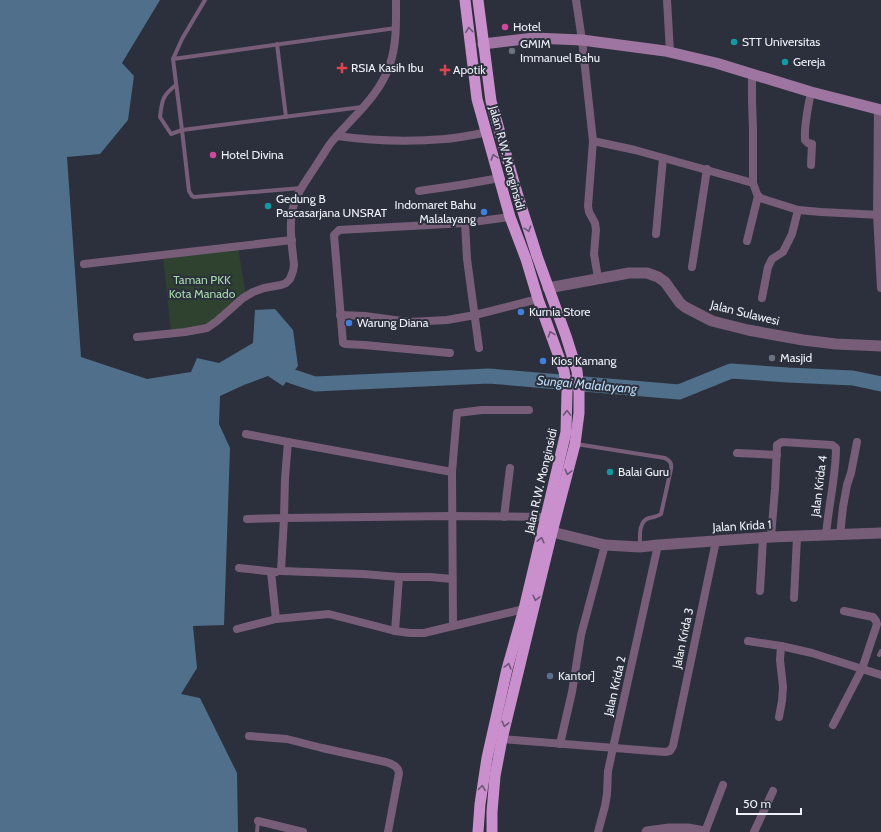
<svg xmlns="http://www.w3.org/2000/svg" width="881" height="832" font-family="Cabin,sans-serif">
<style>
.green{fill:#2f422f}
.water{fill:#4f6f8a}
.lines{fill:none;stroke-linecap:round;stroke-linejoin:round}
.river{stroke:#4f6f8a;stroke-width:15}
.service{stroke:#775d78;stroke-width:4}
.minor{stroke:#775d78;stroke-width:8}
.tertiary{stroke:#775d78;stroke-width:11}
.secondary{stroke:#9e75a0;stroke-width:11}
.trunk{stroke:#ca90cd;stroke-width:11}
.oneway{stroke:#6b5676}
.hotel-dot{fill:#d1479c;stroke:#2b303c;stroke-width:1.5}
.culture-dot{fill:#0f9aa8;stroke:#2b303c;stroke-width:1.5}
.worship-dot{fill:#6b7280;stroke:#2b303c;stroke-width:1.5}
.health-dot{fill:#e0444e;stroke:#2b303c;stroke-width:1.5}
.shop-dot{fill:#3f7fe0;stroke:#2b303c;stroke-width:1.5}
.service-dot{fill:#5c6f8a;stroke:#2b303c;stroke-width:1.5}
.labels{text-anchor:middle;stroke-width:4;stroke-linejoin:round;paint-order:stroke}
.poi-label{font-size:12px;fill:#eef1f9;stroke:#2b303c;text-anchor:start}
.street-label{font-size:12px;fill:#eef1f9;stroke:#2b303c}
.park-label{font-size:12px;fill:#a7dba9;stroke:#2b303c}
.water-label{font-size:13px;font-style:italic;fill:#b9d9f5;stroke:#2b303c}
</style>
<rect width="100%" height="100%" fill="#2b303c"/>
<!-- green -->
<path class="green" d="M238,247l8,49 -40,30 -35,6 -8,-76z"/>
<!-- water -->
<path class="water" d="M0,0h160l-38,63 12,13 -6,44 -28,34 -33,3 14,200 66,22 44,-7 6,-14 22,5 34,-20 2,-33 20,-1 18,21 5,36 -15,20 -15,-10 -24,9 -24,11 -1,28 11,24 -6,177 -31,1 4,42 -16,26 19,4 37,75 1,59h-238z"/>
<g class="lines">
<!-- river -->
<path class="river" d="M291,376l24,8 174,-8 190,16 52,-21 57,4 65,3 28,6"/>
<!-- service -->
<g class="service">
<path d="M205,0l-23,39 -9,20 223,-31"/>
<path d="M277,44l9,73"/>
<path d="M173,59l9,71 180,-23"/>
<path d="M176,85c-14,11 -14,15 -16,32l11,17 11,-4 7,61 3,5 2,1 107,-9"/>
<path d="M576,444l89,14c5,3 7,5 6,11l-10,45c-4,3 -7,3 -12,4 -11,3 -9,20 -9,29"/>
<path d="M879,655l2,-4"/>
<path d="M257,832l1,-11"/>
</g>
<!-- minor -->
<g class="minor">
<path d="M576,0l6,40 11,101 -5,65 1,6 6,11 1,7 -2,24 4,24"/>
<path d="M667,0l3,52"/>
<path d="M752,75v26l1,28v54l4,11 3,4 38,12 23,2 60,3"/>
<path d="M878,109l-1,105 4,74"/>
<path d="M337,136c36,5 72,6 108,3 14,-1 28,-4 42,-7"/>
<path d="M593,141l42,9 118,33"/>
<path d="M811,165l1,-21 -4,-1 -3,-3c-1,-16 3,-32 6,-48"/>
<path d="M419,191l41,-6 40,-7"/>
<path d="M465,223l2,36 12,89"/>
<path d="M656,234l7,-76"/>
<path d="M747,241l11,-45"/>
<path d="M84,264l208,-24"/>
<path d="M692,267l15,-98"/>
<path d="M762,298l6,-31 4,-8 11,-7 9,-18 6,-24"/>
<path d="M340,315l25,1 44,6 38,-2 28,-5 63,-16"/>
<path d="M137,337l48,-5 22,-4 10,-7 26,-23 10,-6 11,-4 17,-3 5,-2 4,-4 3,-8 1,-6c-2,-20 -6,-41 0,-61 4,-14 15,-27 23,-40 4,-6 9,-14 13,-20 21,-26 50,-48 60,-80 7,-21 6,-43 6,-64"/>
<path d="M450,353l-86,-8 -19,-1 -2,-1 -9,-108 5,-5 126,-7 45,-6"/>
<path d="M246,434l42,8"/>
<path d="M737,453l40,2"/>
<path d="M504,517l6,-49"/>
<path d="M247,519l37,-1 1,-40 3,-36 164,30"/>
<path d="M840,535l3,-28 4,-22 4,-12 6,-31"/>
<path d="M771,537l4,-48 2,-44 5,-3 50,3 4,3c0,29 -8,59 -10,88"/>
<path d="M239,568l37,4"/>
<path d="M271,572l5,47"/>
<path d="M452,579l-22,-2h-31l-36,-3 -82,-3 3,-53 168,-2 94,1"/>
<path d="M760,591l3,-53"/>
<path d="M794,598l3,-61"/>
<path d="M453,625l-1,-153 5,-59 25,-3h47"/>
<path d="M237,629l39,-10 53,-5 66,17 15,2h14l100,-24"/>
<path d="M395,631l4,-54"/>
<path d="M748,641l33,5 31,7 69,22"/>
<path d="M779,717l3,-16 1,-14 -3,-27 1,-14"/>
<path d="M833,725l29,-56 15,-45 -1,-3 -3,-4 -29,-6"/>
<path d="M249,736l38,3 35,9 64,14c6,2 12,4 13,11l-11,59"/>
<path d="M502,739l163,13 5,-1 3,-5 43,-205"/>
<path d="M560,744l12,-52 9,-57 24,-90"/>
<path d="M258,821l45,11"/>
<path d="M598,832l7,-26 2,-12 1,-23 5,-23 45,-203"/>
<path d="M705,832l18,-47"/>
<path d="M754,832l19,-41"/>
</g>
<!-- tertiary -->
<g class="tertiary">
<path d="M548,288l81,-15h18l11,4 7,5 15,21 5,4 27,14 36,9 55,10 33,4 45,2"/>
<path d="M552,532l53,13 35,2 18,-2 113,-8 110,-4"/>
<path d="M647,832l22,-3h19l16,3"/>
</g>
<!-- secondary -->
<path class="secondary" d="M483,44l51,-6 48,2 83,11 51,12 95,29 70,18"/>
<!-- trunk -->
<g class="trunk">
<path d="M465,0l12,99 33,118 16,42 12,40 26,72 3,20 -1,41 -42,177 -17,60 -20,89 -7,46 -2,28"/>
<path d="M478,0l13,101 26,92 20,63 29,80 11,35 2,21v21l-4,31 -23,88 -50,207 -7,37 -3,36v20"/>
</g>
</g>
<!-- one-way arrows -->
<defs><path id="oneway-chevron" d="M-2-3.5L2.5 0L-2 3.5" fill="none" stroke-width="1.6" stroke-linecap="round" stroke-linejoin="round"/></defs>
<g class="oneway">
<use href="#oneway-chevron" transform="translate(469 30) rotate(-97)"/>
<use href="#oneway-chevron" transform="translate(494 157) rotate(-106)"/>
<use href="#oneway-chevron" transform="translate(528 229) rotate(72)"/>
<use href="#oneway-chevron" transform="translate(551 334) rotate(-110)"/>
<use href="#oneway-chevron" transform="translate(567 413) rotate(-89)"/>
<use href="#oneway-chevron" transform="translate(568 472) rotate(104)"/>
<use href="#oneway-chevron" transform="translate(541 540) rotate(-76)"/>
<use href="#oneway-chevron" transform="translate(536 598) rotate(104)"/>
<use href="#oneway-chevron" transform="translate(508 666) rotate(-75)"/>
<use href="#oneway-chevron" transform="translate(505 724) rotate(104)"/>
<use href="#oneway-chevron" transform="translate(482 788) rotate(-82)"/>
</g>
<!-- markers -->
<g class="hotel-dot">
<circle cx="505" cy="27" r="4"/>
<circle cx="213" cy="155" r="4"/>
</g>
<g class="culture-dot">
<circle cx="734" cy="42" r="4"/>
<circle cx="785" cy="62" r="4"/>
<circle cx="268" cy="206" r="4"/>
<circle cx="610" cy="472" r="4"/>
</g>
<g class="worship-dot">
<circle cx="512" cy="51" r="4"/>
<circle cx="772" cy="358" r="4"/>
</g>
<g class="health-dot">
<path d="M340 62h4v4h4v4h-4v4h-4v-4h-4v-4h4z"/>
<path d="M443 64h4v4h4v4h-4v4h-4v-4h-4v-4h4z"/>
</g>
<g class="shop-dot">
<circle cx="484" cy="212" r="4"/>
<circle cx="521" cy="312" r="4"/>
<circle cx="349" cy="323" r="4"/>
<circle cx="543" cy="361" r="4"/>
</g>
<circle class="service-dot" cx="550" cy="676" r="4"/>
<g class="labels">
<!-- poi labels -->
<g class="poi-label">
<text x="513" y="31">Hotel</text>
<text x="742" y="46">STT Universitas</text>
<text x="520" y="48">GMIM<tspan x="520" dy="14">Immanuel Bahu</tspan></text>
<text x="793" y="66">Gereja</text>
<text x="351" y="72">RSIA Kasih Ibu</text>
<text x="453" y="74">Apotik</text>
<text x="221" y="159">Hotel Divina</text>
<text x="276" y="203">Gedung B<tspan x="276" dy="14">Pascasarjana UNSRAT</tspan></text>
<text x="476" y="209" text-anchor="end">Indomaret Bahu<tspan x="476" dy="14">Malalayang</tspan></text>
<text x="529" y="316">Kurnia Store</text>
<text x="357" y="327">Warung Diana</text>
<text x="780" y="362">Masjid</text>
<text x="551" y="365">Kios Kamang</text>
<text x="618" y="476">Balai Guru</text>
<text x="558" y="680">Kantor]</text>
</g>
<!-- street labels -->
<g class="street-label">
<text transform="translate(507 158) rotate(75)" y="4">Jalan R.W. Monginsidi</text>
<text transform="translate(745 313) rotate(14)" y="4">Jalan Sulawesi</text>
<text transform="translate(541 481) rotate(-77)" y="4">Jalan R.W. Monginsidi</text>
<text transform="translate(819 486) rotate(-83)" y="4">Jalan Krida 4</text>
<text transform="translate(742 526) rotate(-3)" y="4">Jalan Krida 1</text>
<text transform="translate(683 638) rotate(-78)" y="4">Jalan Krida 3</text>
<text transform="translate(615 686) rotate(-77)" y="4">Jalan Krida 2</text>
</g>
<!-- park labels -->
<g class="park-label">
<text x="202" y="284">Taman PKK<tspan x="202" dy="14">Kota Manado</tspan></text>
</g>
<!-- water labels -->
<g class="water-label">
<text transform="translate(587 384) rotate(5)" y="5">Sungai Malalayang</text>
</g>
</g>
<!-- scale -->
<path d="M737 808v6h64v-6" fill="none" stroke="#eef1f9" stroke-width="2"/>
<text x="743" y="808" font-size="12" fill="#eef1f9" stroke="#2b303c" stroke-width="3" paint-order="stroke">50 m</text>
</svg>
